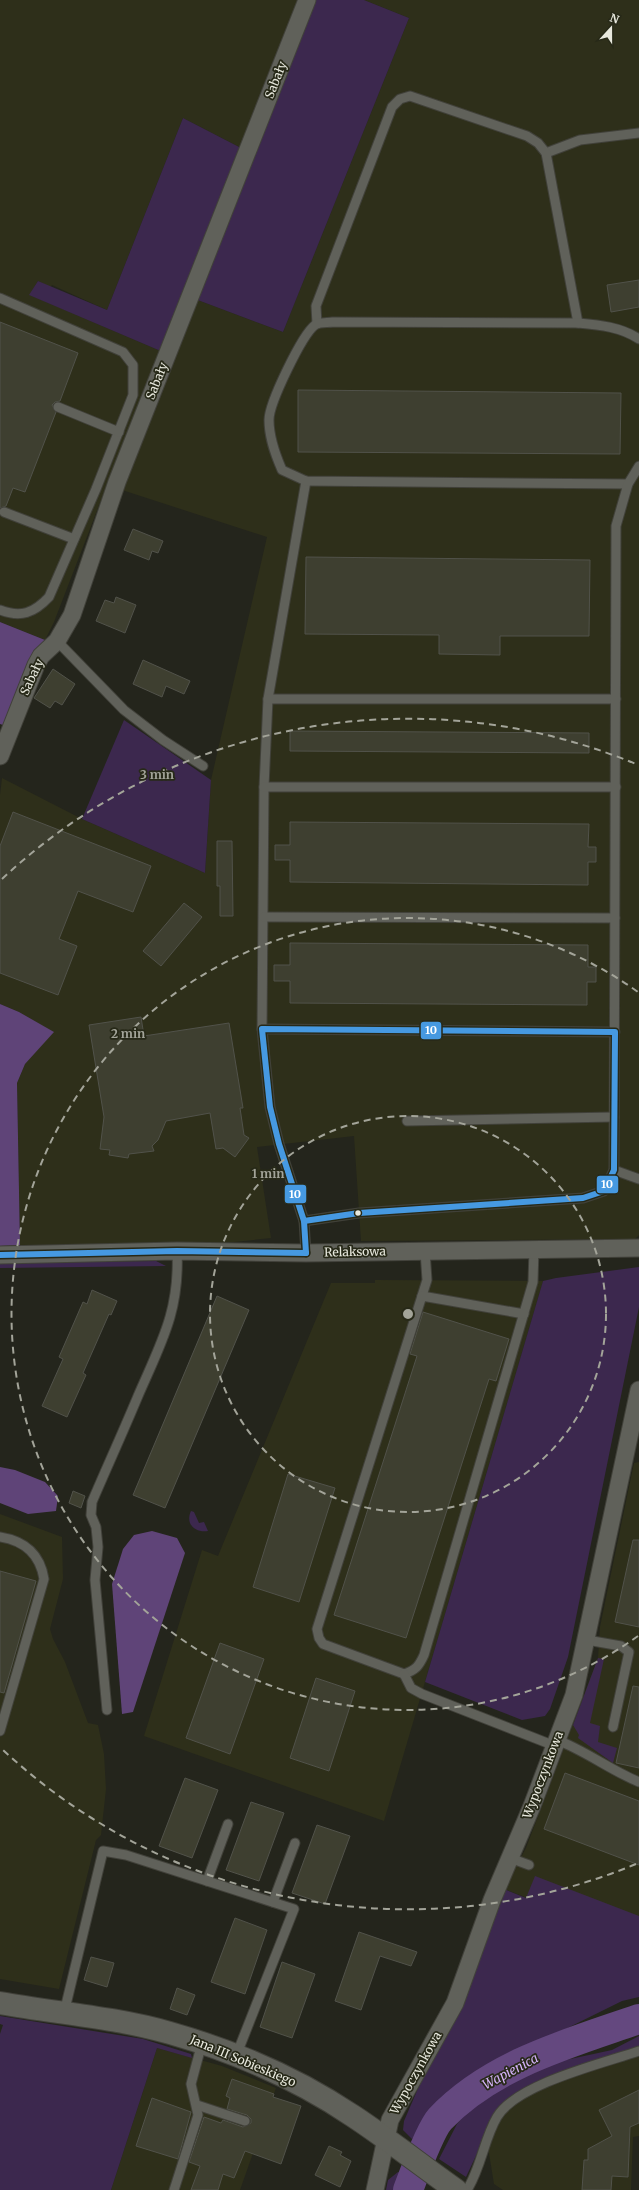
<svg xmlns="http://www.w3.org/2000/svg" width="639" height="2190" font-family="Merriweather,serif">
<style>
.built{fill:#2e2f1a}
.green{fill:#3c284e}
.forest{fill:#5f4478}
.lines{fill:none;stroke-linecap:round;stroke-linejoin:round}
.river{stroke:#64487f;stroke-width:30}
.building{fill:#3e3f30;stroke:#51524a}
.service-casing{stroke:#41413a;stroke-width:11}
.minor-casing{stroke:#41413a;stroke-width:19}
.tertiary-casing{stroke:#41413a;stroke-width:24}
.service{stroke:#60615a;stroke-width:9}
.minor{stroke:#60615a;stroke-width:17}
.tertiary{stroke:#60615a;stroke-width:22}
.bus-1-casing{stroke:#272918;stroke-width:9}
.bus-1{stroke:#4699e1;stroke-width:6}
.ring{fill:none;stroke:#a3a499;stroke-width:2;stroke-dasharray:7 5}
.bus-dot{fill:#e7e8dd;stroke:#272918;stroke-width:1.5}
.labels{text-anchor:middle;stroke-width:3.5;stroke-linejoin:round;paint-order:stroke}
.street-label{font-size:12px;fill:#e7e8dd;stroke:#272918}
.water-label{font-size:13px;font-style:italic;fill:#d5b3fa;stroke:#272918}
.centre{fill:#a3a499;stroke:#272918;stroke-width:2}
.ring-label{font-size:12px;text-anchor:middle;font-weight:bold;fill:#a3a499;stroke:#272918;stroke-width:3.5;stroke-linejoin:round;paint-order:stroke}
.line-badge{stroke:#272918;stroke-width:1.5}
.badge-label{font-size:11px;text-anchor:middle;font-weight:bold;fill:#fff}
</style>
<rect width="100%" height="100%" fill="#24251c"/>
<!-- built -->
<g class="built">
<path d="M0,0h299l-56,149 -60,-31 -76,192 -55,-25 -2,2 -12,-6 -8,14 133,57 -53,125 -56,145 -9,18 -45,-18z"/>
<path d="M364,0h275v1235l-4,4 -274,2 -7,-105 -97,11 14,91 -46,5 -205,2 -3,-162 8,-19 28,-32 -34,-20 -19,-8v-209l2,-17 80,41 123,54 6,-93 56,-243 -148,-48 76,-190 88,33 126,-314z"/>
<path d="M375,1280l168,1 -159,540 -240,-85 58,-186 16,6 113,-273h44z"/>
<path d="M639,1462v479l-135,-52 22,-41 72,-190 2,-31 34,-164z"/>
<path d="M0,1514l62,23 1,42 -13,50 3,10 12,23 23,61 10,2 6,29 2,35 -5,46 -5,5 -37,149 -59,-10z"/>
<path d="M157,2048l65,18 54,22 -36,102h-129z"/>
<path d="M639,2054v82l-6,1 -2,53h-128l-9,-6 -6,-37 12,-30 12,-13 45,-23z"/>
</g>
<!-- green -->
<g class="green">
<path d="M312,0h52l45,18 -126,314 -88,-33z"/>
<path d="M183,118l60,31 -80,203 -134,-57 9,-14 69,29z"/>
<path d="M124,720l87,60 -6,93 -123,-54z"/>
<path d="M156,1261l10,5 -166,2v-5z"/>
<path d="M639,1267v40l-71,350 -18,52 -5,7 -23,4 -97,-38 118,-401 13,-3z"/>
<path d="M191,1511l3,1 5,11 5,-1 4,9c-13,2 -23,-7 -17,-20z"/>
<path d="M598,1658l6,1 -14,64 10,3 -2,16 19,6 -4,15 -35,-25 1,-3 -6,-10z"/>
<path d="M535,1876l104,40v81l-17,4 -103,51 -46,29 -61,58 -9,-9 1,-9 100,-232 22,9z"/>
<path d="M0,2016l143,23 48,15 1,4 -35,-10 -46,142h-111v-156l3,-9 -3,-1z"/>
<path d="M639,2036v12l-83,28 -60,37 -30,64 -27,-18 18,-35 32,-37 72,-26 51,-11z"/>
<path d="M398,2172l7,2 -8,16h-11l2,-10z"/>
</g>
<!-- forest -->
<g class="forest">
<path d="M0,622l45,18 -9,10 -30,76 -6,-2z"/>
<path d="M0,1004l19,8 35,20 -29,32 -8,19 3,162 -20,1z"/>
<path d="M0,1467l15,3 30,12 13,14 -2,15 -28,3 -28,-11z"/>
<path d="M152,1531l25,7 8,15 -52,159 -11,2 -10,-130 11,-35 11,-14z"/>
</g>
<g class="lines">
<!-- river -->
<path class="river" d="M408,2190c6,-16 22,-60 32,-71 52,-55 130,-76 199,-100"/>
</g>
<!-- building -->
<g class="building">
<path d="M639,280v27l-28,5 -4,-27z"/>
<path d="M0,322l78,31 -18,48 -5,1 -3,3 4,7 -31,80 -12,-4 -7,18 -6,2z"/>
<path d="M298,390l323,3 -1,61 -322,-2z"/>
<path d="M133,529l30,12 -5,12 -6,-2 -3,9 -25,-10z"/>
<path d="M306,557l284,3 -1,76h-89v19l-61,-1v-19l-134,-1z"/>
<path d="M116,597l20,8 -11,28 -29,-12 9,-21 9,3z"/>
<path d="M143,660l47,21 -6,13 -18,-8 -4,11 -29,-13z"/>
<path d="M53,669l22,15 -13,21 -7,-4 -5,7 -16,-10z"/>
<path d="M290,731l299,2v20l-299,-2z"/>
<path d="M13,812l138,54 -18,46 -55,-21 -19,48 18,7 -19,49 -58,-22v-127z"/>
<path d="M290,822l299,2 -1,23h8v15h-8v23l-298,-3v-22h-15v-15h15z"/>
<path d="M217,841h15l1,75h-13v-30h-3z"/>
<path d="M184,903l18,14 -41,49 -18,-15z"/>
<path d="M290,943l298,2v22h8v15h-9v23l-297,-2v-22h-16v-16h16z"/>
<path d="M141,1017l3,19 85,-13 14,85h-3l4,27 5,3 -14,19 -12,-9 -7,1 -6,-36 -44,8 -8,19 -6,6 2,5 -25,3 -1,4 -19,-3 1,-5 -10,-1 4,-32 -15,-92z"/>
<path d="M92,1290l25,11 -6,14 -2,-1 -26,59 3,2 -19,42 -25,-11 21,-47 -4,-2 24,-55 4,2z"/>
<path d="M217,1296l32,14 -84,198 -32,-13z"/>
<path d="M423,1312l86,27 -13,42 -7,-2 -83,259 -72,-23 83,-259 -7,-2z"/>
<path d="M288,1474l47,14 -36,114 -46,-15z"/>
<path d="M73,1491l12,5 -4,12 -12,-5z"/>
<path d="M633,1540h6v87l-24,-5z"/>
<path d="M0,1571l36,10 -32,112 -4,-1z"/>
<path d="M220,1643l44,16 -34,95 -44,-16z"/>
<path d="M316,1678l39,13 -26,80 -39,-13z"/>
<path d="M633,1686l6,1v81l-23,-5z"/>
<path d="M565,1773l74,28v64l-95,-36z"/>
<path d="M185,1778l33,12 -26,68 -33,-12z"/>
<path d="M251,1802l33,11 -25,68 -33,-11z"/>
<path d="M317,1825l33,11 -25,68 -33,-11z"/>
<path d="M235,1918l32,12 -22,64 -34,-12z"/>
<path d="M359,1932l58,20 -6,14 -31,-10 -19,54 -26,-9z"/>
<path d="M91,1957l23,6 -7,24 -23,-7z"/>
<path d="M282,1962l33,12 -23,64 -32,-11z"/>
<path d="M177,1988l18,7 -8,20 -17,-6z"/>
<path d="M232,2079l42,15 -1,3 28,9 -20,58 -36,-13 -11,27 -11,-4 -5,16h-27l9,-24 -11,-4 15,-45 17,6 2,-3 20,7 8,-4v-4l-4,-4 -20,-6 3,-11 -4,-2z"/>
<path d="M639,2090v33l-9,4 -2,50 -16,-1 -1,14h-29l2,-30h4v-11l24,-13 -13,-26z"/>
<path d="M152,2098l39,14 -13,47 -42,-13z"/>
<path d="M329,2146l13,6 -2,3 11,6 -11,26 -25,-12z"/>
</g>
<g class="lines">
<defs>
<g id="service">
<path d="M546,153l34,-13 59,-7"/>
<path d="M0,298l123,54 10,13v30l-37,94 -47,108c-15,16 -28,21 -49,13"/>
<path d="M317,324l-1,-18 76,-199 8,-8 10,-3 117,40 11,7 8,10 32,170"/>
<path d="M58,407l61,25"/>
<path d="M306,481l-38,218 -4,88 -2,242 8,78 9,37 25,77 2,32"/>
<path d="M628,484l-322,-3 -24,-11c-7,-16 -13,-32 -13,-50 0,-17 33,-85 46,-95 4,-3 13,-2 18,-3l245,1c22,2 43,4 61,16"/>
<path d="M4,512l70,27"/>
<path d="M57,641l67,69 39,30 40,26"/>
<path d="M268,699h348"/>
<path d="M264,787h352"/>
<path d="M264,917l351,1"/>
<path d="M262,1029l353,3"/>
<path d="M407,1121l207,-4"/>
<path d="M614,1170l25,9"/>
<path d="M304,1221l55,-8 224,-15 21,-7 10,-21 2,-644 12,-42 11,-18"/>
<path d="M425,1251l2,29 -110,349 2,9 4,6 81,30c12,-4 15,-8 20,-19l109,-373 1,-33"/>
<path d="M422,1296l102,18"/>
<path d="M0,1537c25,4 40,17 44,42l-44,152"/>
<path d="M587,1640l34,6 8,6 -16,75"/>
<path d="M404,1674l7,14 11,6 133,52"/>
<path d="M107,1710l-12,-130 3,-33 -2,-20 -5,-12 1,-13c15,-35 31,-70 46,-106 23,-53 42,-85 39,-145"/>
<path d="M557,1740c29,11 53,30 82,42"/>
<path d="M510,1858l19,7"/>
<path d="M207,1881l21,-57"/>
<path d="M273,1902l22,-59"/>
<path d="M64,2013l39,-162 23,4 168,54 -58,147"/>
<path d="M197,2105l48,16"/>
<path d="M174,2190l24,-75 -7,-31 11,-41"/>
<path d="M467,2190c14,-22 17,-51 30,-73 19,-33 107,-54 142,-66"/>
</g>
<g id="minor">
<path d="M0,756l36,-91 5,-9 16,-15 15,-26 45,-133 190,-482"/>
<path d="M0,1255l177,-4 129,2 333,-5"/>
<path d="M375,2190l15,-70 65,-117 37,-103 40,-94 42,-111 65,-305"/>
</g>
<path id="tertiary" d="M0,2003c56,10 114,14 170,30 63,18 128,46 183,83 35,23 69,50 103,74"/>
</defs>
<!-- service casing -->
<use href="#service" class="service-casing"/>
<!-- minor casing -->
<use href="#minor" class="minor-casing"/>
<!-- tertiary casing -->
<use href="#tertiary" class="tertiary-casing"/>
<!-- service -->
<use href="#service" class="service"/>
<!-- minor -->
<use href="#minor" class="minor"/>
<!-- tertiary -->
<use href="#tertiary" class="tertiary"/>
<defs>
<g id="bus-1">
<path d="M262,1029l353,3 -1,138 -10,21 -21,7 -224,15 -55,8 -25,-77 -9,-37z"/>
<path d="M304,1221l2,32"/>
<path d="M0,1255l177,-4 129,2"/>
</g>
</defs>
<!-- bus-1 casing -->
<use href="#bus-1" class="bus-1-casing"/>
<!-- bus-1 -->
<use href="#bus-1" class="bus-1"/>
</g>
<!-- distance rings -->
<g class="ring">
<circle cx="408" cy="1314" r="198"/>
<path d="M638 1636A396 396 0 1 1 638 992"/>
<path d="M636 1864A595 595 0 0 1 2 1749M2 879A595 595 0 0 1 636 764"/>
</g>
<!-- markers -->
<circle class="bus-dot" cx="358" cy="1213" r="3.5"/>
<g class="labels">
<!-- street labels -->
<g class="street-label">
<text transform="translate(276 80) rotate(-68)" y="4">Sabały</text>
<text transform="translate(157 381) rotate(-68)" y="4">Sabały</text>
<text transform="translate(32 677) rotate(-65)" y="4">Sabały</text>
<text transform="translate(355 1252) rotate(-1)" y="4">Relaksowa</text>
<text transform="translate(543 1775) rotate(-69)" y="4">Wypoczynkowa</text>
<text transform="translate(243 2061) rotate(23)" y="4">Jana III Sobieskiego</text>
<text transform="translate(416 2073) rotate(-61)" y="4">Wypoczynkowa</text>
</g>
<!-- water labels -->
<g class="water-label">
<text transform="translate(510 2071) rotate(-28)" y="5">Wapienica</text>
</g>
</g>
<circle cx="408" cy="1314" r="6" class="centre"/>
<g class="ring-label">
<text x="157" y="779">3 min</text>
<text x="128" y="1038">2 min</text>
<text x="268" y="1178">1 min</text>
</g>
<g class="line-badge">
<rect x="420" y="1021" width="22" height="19" rx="4" fill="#4699e1"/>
<rect x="596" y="1175" width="23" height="19" rx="4" fill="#4699e1"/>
<rect x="284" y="1184" width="23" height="20" rx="4" fill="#4699e1"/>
</g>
<g class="badge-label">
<text x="431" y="1034">10</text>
<text x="607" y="1188">10</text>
<text x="295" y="1198">10</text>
</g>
<!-- north arrow -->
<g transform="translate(611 28) rotate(21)" stroke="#272918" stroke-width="3" paint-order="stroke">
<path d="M0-3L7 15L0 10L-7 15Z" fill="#e7e8dd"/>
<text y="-6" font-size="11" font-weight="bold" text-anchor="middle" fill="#e7e8dd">N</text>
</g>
</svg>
